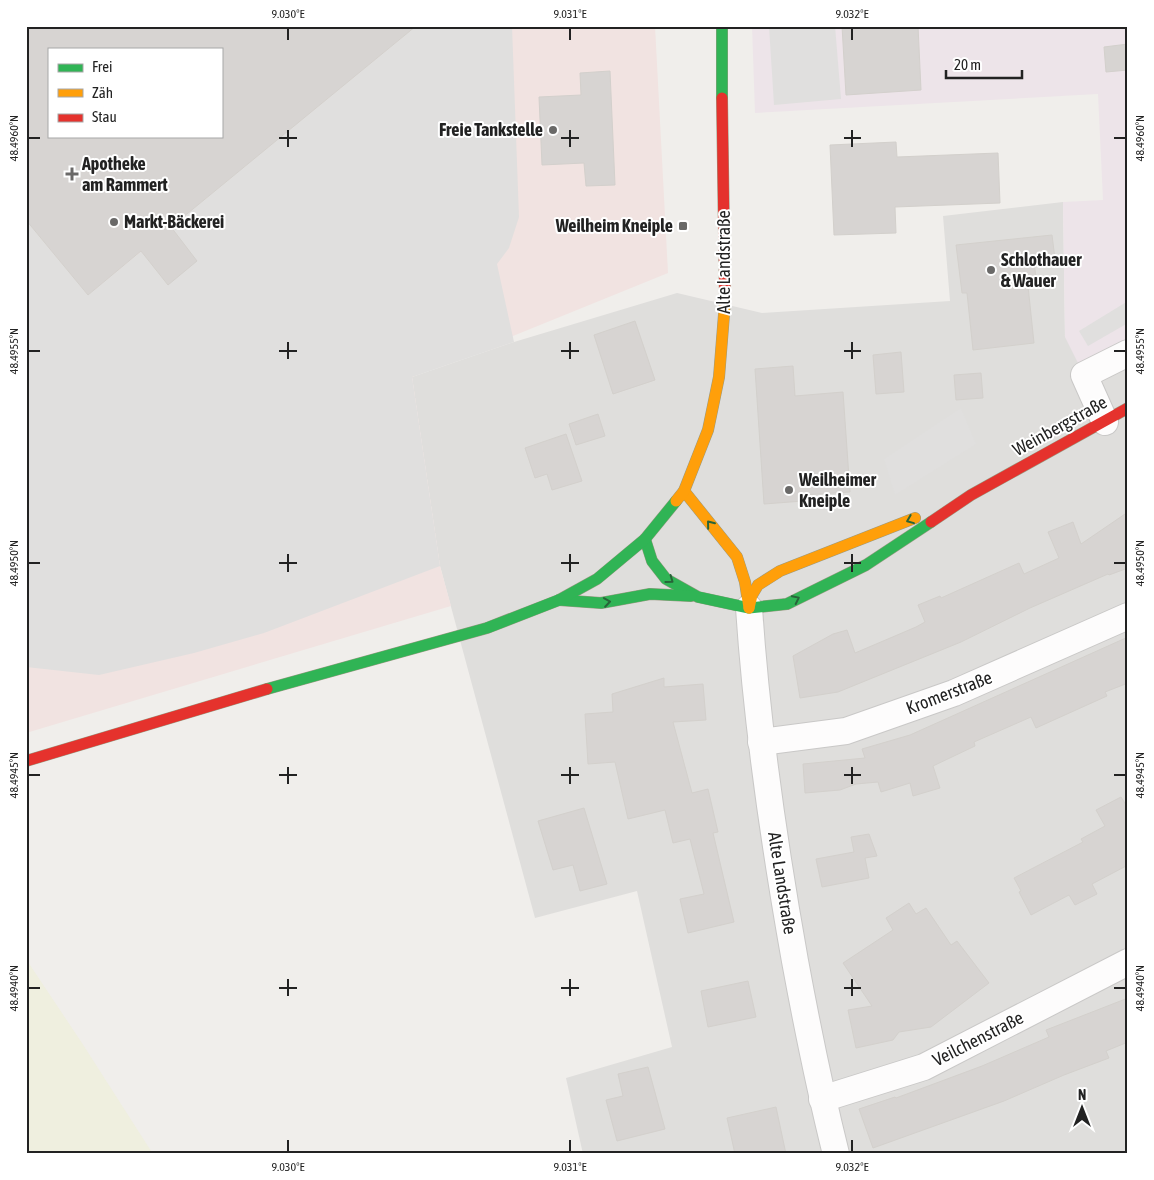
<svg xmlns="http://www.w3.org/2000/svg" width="1154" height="1180" font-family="'Asap Condensed',sans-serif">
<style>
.residential{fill:#dfdedc}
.commercial{fill:#f1e3e1;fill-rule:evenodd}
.industrial{fill:#ede4e9}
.farmland{fill:#efefdf}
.parking{fill:#e0dfde}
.building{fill:#d7d4d2;stroke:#d3d0cc;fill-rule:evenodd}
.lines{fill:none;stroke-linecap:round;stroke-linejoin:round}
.street-casing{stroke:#c9c8c7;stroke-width:28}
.fast-casing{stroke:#999a82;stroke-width:12}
.slow-casing{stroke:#999a82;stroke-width:12}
.jam-casing{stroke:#999a82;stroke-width:12}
.street{stroke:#fdfcfc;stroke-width:26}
.fast{stroke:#30b455;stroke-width:11}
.slow{stroke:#ff9f0a;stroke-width:11}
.jam{stroke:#e5322d;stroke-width:11}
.oneway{stroke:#286439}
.ticks{fill:none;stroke:#222;stroke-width:2}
.poi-dot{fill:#6a6968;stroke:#fff;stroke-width:2}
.labels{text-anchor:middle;stroke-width:4;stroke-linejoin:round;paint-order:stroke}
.poi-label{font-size:18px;font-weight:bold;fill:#222;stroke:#fff;text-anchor:start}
.street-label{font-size:18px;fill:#222;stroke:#fff}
.neatline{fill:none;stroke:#222;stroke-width:2}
.ticks-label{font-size:12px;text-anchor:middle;fill:#222}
</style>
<rect width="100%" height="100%" fill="#f0eeeb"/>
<!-- residential -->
<path class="residential" d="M1063,202l2,135 63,16v801h-545l-17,-76 106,-31 -35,-156 -102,27 -95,-352 -28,-189 102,-35 163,-49 85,20 188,-12 -7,-85z"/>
<!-- commercial -->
<path class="commercial" d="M26,26h629l13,247 -256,104 28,189 11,40 -425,127zM49,49h172v87h-172z"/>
<!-- industrial -->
<path class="industrial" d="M752,26h376v327l-44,22 -19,-38 -2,-135 40,-2 -5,-106 -343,19z"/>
<!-- farmland -->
<path class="farmland" d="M26,959l56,84 71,111h-127z"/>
<!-- parking -->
<g class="parking">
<path d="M397,26h115l7,191 -10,31 -12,16 17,78 -102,35 28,189 -176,67 -70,20 -95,22 -73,-8v-447l62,75 316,-259z"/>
<path d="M769,26h66l6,73 -67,6z"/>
<path d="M1128,301v22l-40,23 -9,-15z"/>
<path d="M961,408l15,36 -81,51 -11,-36z"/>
</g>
<!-- building -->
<g class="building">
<path d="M26,26h390l-245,201 26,34 -29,24 -27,-34 -53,44 -62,-75zM49,49h172v87h-172z"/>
<path d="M842,26h76l3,64 -75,5z"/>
<path d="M1128,44v26l-22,2 -2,-25z"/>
<path d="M610,71l5,114 -29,1 -2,-23 -42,2 -3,-68 42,-2 -1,-22z"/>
<path d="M896,142l1,15 101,-4 2,50 -105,4 1,26 -62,2 -4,-90z"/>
<path d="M1052,235l3,24 -21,3 3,23 -9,1 6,57 -61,7 -6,-57h-5l-6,-48z"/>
<path d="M635,321l20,59 -42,14 -19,-59z"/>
<path d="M901,352l3,40 -28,2 -3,-39z"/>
<path d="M793,366l2,30 48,-4 7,100 -47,3v6l-39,3 -9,-135z"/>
<path d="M981,373l2,25 -27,2 -2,-25z"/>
<path d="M598,414l7,22 -29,9 -7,-21z"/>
<path d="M566,434l16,47 -30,9 -5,-16 -12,4 -10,-30z"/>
<path d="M1128,512v56l-19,7 -1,-1 -78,34 -69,34 -123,50 -38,6 -7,-42 40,-22 14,-4 8,23 61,-26 9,-5 -7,-17 22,-9 1,2 78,-35 5,11 35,-16 -11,-26 25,-10 8,22z"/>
<path d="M1128,637v46l-23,9 2,4 -71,32 -5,-11 -57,25 1,4 -42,20 7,22 -27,8 -3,-13 -29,9 -3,-10 -22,2 -16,6 -35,3 -2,-29 62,-6 -3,-9 48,-14z"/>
<path d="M664,678v9l39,-3 3,36 -33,2 19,71 16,-4 10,43 -5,1 21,89 -46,11 -8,-34 24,-5 -14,-55 -17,4 -8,-33 -37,9 -13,-57 -27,2 -3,-50 28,-2 -1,-18z"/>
<path d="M1121,797l7,11v57l-36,19 5,10 -22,11 -6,-10 -38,20 -12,-23 2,-1 -7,-13 69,-36 -2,-3 24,-13 -9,-16z"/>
<path d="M584,808l23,76 -27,7 -7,-26 -20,5 -15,-49z"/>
<path d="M869,834l8,22 -12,2 4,20 -47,9 -6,-28 38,-7 -3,-15z"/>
<path d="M909,903l7,11 10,-6 25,37 6,-4 32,42 -58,44 -32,5 -6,8 -37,8 -8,-38 24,-4 -29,-43 50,-33 -7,-12z"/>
<path d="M748,981l8,36 -48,10 -7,-36z"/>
<path d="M1128,998v44l-22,9 3,7 -45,17 -60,26 -131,47 -14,-39 36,-12 1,1 86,-32 67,-29 -3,-7z"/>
<path d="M648,1067l17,62 -48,12 -11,-41 17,-4 -5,-22z"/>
<path d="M776,1107l10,47h-51l-8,-36z"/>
</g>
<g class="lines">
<defs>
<g id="street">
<path d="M1105,422l-21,-47 44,-22"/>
<path d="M749,608c8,119 25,236 46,353 12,65 25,129 41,193"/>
<path d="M761,742l85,-11 108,-38 174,-77"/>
<path d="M822,1099l102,-32 204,-105"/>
</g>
<g id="fast">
<path d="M722,26v72"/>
<path d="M645,539l7,22 14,18 32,18 51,11 38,-4 79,-39 65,-43"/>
<path d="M559,600l42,3 49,-9 41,2"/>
<path d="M267,689l220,-61 72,-28 38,-21 48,-40 31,-38"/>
</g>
<g id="slow">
<path d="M684,491l53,66 8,25 4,26"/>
<path d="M676,501l8,-10 24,-61 11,-53 6,-75"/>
<path d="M749,608l3,-13 6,-10 22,-14 135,-53"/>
</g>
<g id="jam">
<path d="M722,98l3,204"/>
<path d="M931,522l40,-27 157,-87"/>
<path d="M26,761l241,-72"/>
</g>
</defs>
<!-- street casing -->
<use href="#street" class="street-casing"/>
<!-- fast casing -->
<use href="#fast" class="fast-casing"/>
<!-- slow casing -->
<use href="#slow" class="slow-casing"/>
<!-- jam casing -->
<use href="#jam" class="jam-casing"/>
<!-- street -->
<use href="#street" class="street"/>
<!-- fast -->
<use href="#fast" class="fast"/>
<!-- slow -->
<use href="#slow" class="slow"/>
<!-- jam -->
<use href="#jam" class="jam"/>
</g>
<!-- one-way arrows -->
<defs><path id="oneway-chevron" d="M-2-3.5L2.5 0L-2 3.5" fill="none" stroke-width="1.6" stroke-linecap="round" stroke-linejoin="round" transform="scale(1.25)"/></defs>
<g class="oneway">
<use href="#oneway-chevron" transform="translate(910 520) rotate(158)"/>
<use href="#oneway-chevron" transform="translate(710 524) rotate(-129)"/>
<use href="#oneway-chevron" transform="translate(670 580) rotate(36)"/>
<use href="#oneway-chevron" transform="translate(796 599) rotate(-26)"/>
<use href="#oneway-chevron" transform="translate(607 602) rotate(-8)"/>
</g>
<!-- ticks -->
<path class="ticks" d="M288,28v12M570,28v12M852,28v12M288,130v17M570,130v17M852,130v17M28,138h12M279,138h18M561,138h18M844,138h17M1114,138h12M288,342v17M570,342v17M852,342v17M28,351h12M279,351h18M561,351h18M844,351h17M1114,351h12M288,554v18M570,554v18M852,554v18M28,563h12M279,563h18M561,563h18M844,563h17M1114,563h12M288,767v17M570,767v17M852,767v17M28,775h12M279,775h18M561,775h18M844,775h17M1114,775h12M288,979v17M570,979v17M852,979v17M28,988h12M279,988h18M561,988h18M844,988h17M1114,988h12M288,1140v12M570,1140v12M852,1140v12"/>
<!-- markers -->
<g class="poi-dot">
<circle cx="553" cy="130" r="5"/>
<path d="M69.5 166.5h5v5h5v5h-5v5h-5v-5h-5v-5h5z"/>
<circle cx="114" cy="222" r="5"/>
<rect x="678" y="221" width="10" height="10" rx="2.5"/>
<circle cx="991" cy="270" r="5"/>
<circle cx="789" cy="490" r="5"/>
</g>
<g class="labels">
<!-- poi labels -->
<g class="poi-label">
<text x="543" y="136" text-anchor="end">Freie Tankstelle</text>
<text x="82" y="170">Apotheke<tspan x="82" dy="21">am Rammert</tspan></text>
<text x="124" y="228">Markt-Bäckerei</text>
<text x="673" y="232" text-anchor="end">Weilheim Kneiple</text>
<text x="1001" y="266">Schlothauer<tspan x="1001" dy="21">&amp; Wauer</tspan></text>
<text x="799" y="486">Weilheimer<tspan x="799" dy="21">Kneiple</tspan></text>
</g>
<!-- street labels -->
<g class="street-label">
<text transform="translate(724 262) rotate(-90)" y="6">Alte Landstraße</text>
<text transform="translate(1060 426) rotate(-29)" y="6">Weinbergstraße</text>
<text transform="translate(949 693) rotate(-21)" y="6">Kromerstraße</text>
<text transform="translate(782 883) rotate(81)" y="6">Alte Landstraße</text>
<text transform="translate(978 1039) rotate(-27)" y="6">Veilchenstraße</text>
</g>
</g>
<!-- border -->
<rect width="1154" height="1180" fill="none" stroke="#ffffff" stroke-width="55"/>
<!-- legend -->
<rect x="48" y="48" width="175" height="90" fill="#ffffff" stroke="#a7a7a7"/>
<rect x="58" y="64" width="25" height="8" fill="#30b455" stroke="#a7a7a7"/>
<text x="92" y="72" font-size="15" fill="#222222">Frei</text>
<rect x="58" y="89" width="25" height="8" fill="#ff9f0a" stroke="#a7a7a7"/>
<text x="92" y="98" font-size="15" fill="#222222">Zäh</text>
<rect x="58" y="114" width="25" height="8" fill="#e5322d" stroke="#a7a7a7"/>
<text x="92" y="122" font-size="15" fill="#222222">Stau</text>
<!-- north arrow -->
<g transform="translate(1082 1108)" stroke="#ffffff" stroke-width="4" paint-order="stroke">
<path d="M0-4L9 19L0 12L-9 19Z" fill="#222222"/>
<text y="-8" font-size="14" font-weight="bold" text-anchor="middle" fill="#222222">N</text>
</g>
<!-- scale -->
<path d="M946 70v8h76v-8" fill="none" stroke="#222222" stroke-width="2.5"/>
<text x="954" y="70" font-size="15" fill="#222222" stroke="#ffffff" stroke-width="4" paint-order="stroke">20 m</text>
<rect x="28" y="28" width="1098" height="1124" class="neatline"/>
<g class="ticks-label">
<text x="288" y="18">9.030°E</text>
<text x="570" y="18">9.031°E</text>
<text x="852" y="18">9.032°E</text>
<text transform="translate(14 138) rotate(-90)" y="4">48.4960°N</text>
<text transform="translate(1140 138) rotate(-90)" y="4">48.4960°N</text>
<text transform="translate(14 351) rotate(-90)" y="4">48.4955°N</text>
<text transform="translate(1140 351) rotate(-90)" y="4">48.4955°N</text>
<text transform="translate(14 563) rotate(-90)" y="4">48.4950°N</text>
<text transform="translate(1140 563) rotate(-90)" y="4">48.4950°N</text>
<text transform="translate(14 775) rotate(-90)" y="4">48.4945°N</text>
<text transform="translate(1140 775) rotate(-90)" y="4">48.4945°N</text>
<text transform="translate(14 988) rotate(-90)" y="4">48.4940°N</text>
<text transform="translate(1140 988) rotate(-90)" y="4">48.4940°N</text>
<text x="288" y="1171">9.030°E</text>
<text x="570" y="1171">9.031°E</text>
<text x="852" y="1171">9.032°E</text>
</g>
</svg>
